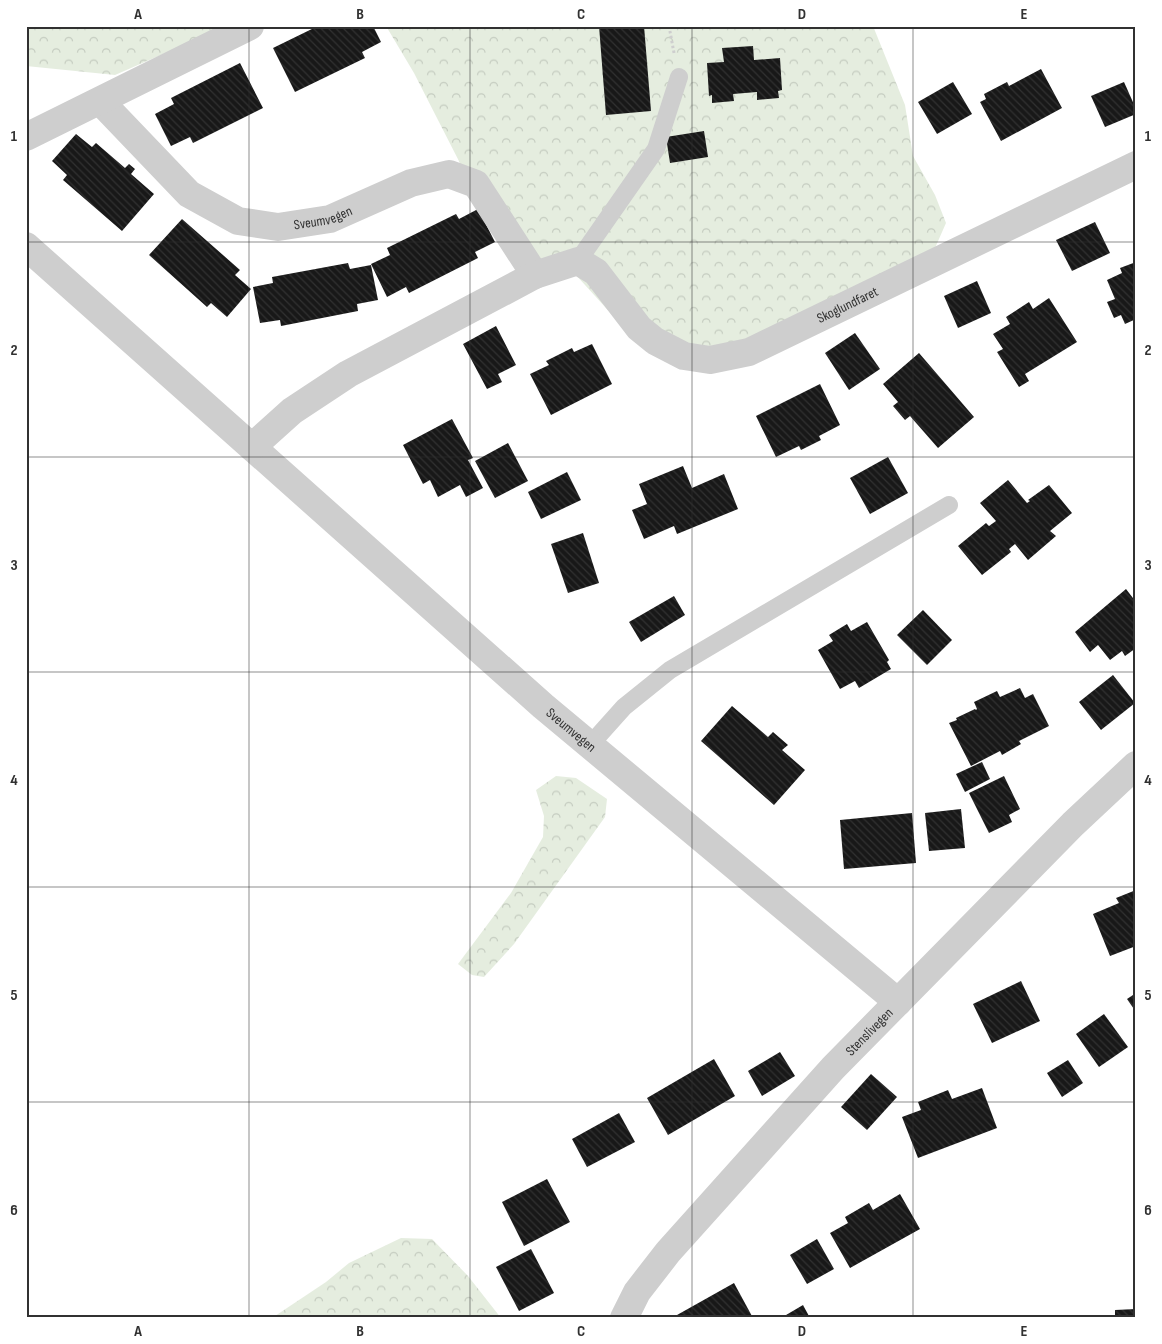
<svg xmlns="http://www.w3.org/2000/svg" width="1162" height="1344" font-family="'Sofia Sans Condensed',sans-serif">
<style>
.forest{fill:url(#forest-crowns)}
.building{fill:url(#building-back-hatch)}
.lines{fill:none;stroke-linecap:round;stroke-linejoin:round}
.path{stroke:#cecece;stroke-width:3;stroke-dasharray:2.5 2.5;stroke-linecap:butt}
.service{stroke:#cecece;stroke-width:18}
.minor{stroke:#cecece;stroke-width:28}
.grid{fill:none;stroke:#313131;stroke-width:1;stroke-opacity:0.55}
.labels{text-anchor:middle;stroke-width:5;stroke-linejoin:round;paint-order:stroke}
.street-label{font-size:14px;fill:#313131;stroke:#fff}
.neatline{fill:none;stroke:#313131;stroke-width:2}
.grid-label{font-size:16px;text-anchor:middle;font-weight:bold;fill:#313131}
</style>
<defs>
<pattern id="forest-crowns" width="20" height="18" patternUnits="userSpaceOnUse" patternTransform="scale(1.25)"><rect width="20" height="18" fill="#e5eddf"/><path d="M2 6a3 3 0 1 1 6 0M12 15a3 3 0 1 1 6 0" fill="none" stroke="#c5ccc0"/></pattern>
<pattern id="building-back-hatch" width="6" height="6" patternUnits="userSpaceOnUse" patternTransform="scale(1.25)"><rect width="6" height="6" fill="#181818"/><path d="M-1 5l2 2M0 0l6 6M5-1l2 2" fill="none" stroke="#313131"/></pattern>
</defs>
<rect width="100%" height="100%" fill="#fff"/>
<!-- forest -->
<g class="forest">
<path d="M26,26h194l-34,18 -71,31 -89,-9z"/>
<path d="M386,26h487l32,79 8,51 22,39 11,28 -18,41 -175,93 -117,-16 -61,-67h-44l-68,-105 -49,-96z"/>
<path d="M556,776l20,2 31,21 -2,18 -91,127 -30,33 -12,-2 -14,-11 53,-71 32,-56 1,-21 -8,-26z"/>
<path d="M401,1238l31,1 36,37 33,42h-229l54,-36 23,-19z"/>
</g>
<!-- building -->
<g class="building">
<path d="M318,26h55l8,16 -19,10 3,6 -70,34 -22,-44z"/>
<path d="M599,26h45l7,85 -45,4z"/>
<path d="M753,46l1,14 26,-2 2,32 -4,1 1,7 -22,2v-8l-24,2 1,7 -22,2v-8l-3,1 -2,-33 17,-1 -2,-14z"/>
<path d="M240,63l23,45 -70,35 -3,-6 -19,9 -16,-32 19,-10 -3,-6z"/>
<path d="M1041,69l21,39 -61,33 -21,-39 6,-3 -2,-5 23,-12 2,4z"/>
<path d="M953,82l19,32 -35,20 -19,-32z"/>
<path d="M1124,82l12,27v5l-31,13 -14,-31z"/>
<path d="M704,131l4,26 -38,6 -4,-26z"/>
<path d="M76,134l16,13 4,-4 29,25 4,-4 6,5 -4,5 23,20 -32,37 -59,-51 4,-5 -15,-14z"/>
<path d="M478,209l17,33 -20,10 3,6 -69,35 -3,-6 -19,10 -16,-33 19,-9 -3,-7 69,-34 3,5z"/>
<path d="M182,219l58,51 -5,5 16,14 -24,28 -16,-14 -4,4 -58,-52z"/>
<path d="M1095,222l15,31 -38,18 -16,-31z"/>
<path d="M1136,262v57l-11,5 -4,-9 -7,3 -7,-16 8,-3 -8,-19 15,-7 -2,-5z"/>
<path d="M348,263l2,6 21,-4 7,35 -21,4 1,7 -77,15 -1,-6 -20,3 -7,-36 20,-4 -1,-6z"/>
<path d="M977,281l14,32 -33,15 -14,-32z"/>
<path d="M1049,298l28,44 -52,32 4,7 -10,6 -22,-35 6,-3 -10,-15 17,-10 -4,-7 23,-15 4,7z"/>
<path d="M496,326l20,39 -18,9 4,8 -15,7 -24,-45z"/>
<path d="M855,333l25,36 -31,21 -24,-37z"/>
<path d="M592,344l20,40 -61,31 -21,-41 19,-9 -3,-4 26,-13 2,4z"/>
<path d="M919,353l55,64 -36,31 -28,-32 -5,4 -12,-14 5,-4 -15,-18z"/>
<path d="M820,384l20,41 -21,11 2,4 -20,10 -2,-4 -23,11 -20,-41z"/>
<path d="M452,419l21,39 -5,2 15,28 -17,9 -6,-12 -22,12 -8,-17 -7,4 -20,-39z"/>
<path d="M508,443l20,38 -33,17 -20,-37z"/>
<path d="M888,457l20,36 -38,21 -20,-36z"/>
<path d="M683,466l9,22 32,-14 14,35 -61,25 -3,-8 -30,13 -12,-29 15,-6 -8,-20z"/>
<path d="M567,472l14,28 -40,19 -13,-27z"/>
<path d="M1008,480l19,23 3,-2 -2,-1 21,-15 23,28 -22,18 6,5 -28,24 -13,-16 -6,5 2,3 -29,23 -24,-29 28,-23 3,3 7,-5 -16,-18z"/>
<path d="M583,533l16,50 -31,10 -17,-49z"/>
<path d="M1126,589l10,13v39l-3,2 3,5 -11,8 -3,-5 -12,9 -12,-15 -8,7 -15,-20z"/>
<path d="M674,596l11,19 -44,27 -12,-20z"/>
<path d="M923,610l29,30 -25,25 -30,-30z"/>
<path d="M867,622l22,38 -2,2 4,7 -32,19 -4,-7 -15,8 -22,-39 15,-9 -4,-6 18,-11 4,7z"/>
<path d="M1113,675l22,28 -34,27 -22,-28z"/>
<path d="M1020,688l5,10 8,-4 16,32 -30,15 2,3 -19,11 -2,-4 -29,15 -22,-43 8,-3 -1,-2 19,-9 1,1 1,-1 -3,-7 23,-11 3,6z"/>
<path d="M732,706l36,31 5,-5 15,13 -6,5 23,20 -31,35 -73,-64z"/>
<path d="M982,762l8,17 -25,13 -9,-18z"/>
<path d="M1004,776l16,33 -11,6 3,7 -23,11 -20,-40z"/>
<path d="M961,809l4,39 -36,3 -4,-38z"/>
<path d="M912,813l4,50 -72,6 -4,-49z"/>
<path d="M1136,890v56l-26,10 -17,-42 26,-11 -3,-5z"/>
<path d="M1021,981l19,40 -48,22 -19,-39z"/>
<path d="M1136,993v19l-9,-13z"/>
<path d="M1104,1014l24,33 -29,20 -23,-33z"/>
<path d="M780,1052l15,24 -33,20 -14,-25z"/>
<path d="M714,1059l21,37 -67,39 -21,-37z"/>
<path d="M1068,1060l15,23 -21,14 -15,-24z"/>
<path d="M871,1074l26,23 -30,33 -26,-23z"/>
<path d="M982,1088l15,40 -79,30 -16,-41 19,-7 -3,-8 30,-12 4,9z"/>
<path d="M619,1113l16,29 -48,25 -15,-28z"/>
<path d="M547,1179l23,43 -46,24 -22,-44z"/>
<path d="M900,1194l20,35 -70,39 -20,-35 18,-10 -3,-6 24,-14 4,7z"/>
<path d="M817,1239l17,30 -27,15 -17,-29z"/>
<path d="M531,1249l23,44 -35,18 -23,-44z"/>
<path d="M734,1283l19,35h-74l-2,-3z"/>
<path d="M803,1305l7,13h-29z"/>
<path d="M1136,1309v9h-21v-8z"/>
</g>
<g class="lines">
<!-- path -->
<path class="path" d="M669,26l5,27"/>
<!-- service -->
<g class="service">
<path d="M578,261l78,-112 23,-72"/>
<path d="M590,745l34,-38 46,-37 279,-165"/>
</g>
<!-- minor -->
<g class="minor">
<path id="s1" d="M100,101l89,93 49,27 40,6 52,-8 81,-36 38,-9 27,10 59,91"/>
<path d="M26,137l224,-111"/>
<path id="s2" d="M26,246l517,460 355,296"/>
<path id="s3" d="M252,447l40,-36 56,-37 187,-99 43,-14 18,11 43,56 16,13 29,15 26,4 39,-8 387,-187"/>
<path id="s4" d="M624,1318l13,-26 31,-40 165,-184 240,-244 63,-59"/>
</g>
</g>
<!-- grid -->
<path class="grid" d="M249,26v1292M470,26v1292M692,26v1292M913,26v1292M26,242h1110M26,457h1110M26,672h1110M26,887h1110M26,1102h1110"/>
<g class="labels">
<!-- street labels -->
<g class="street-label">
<text dy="5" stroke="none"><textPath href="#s1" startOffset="271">Sveumvegen</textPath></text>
<text dy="5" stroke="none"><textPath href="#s3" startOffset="698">Skoglundfaret</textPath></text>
<text dy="5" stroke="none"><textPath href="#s2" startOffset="729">Sveumvegen</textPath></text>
<text dy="5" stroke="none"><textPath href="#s4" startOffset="378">Stenslivegen</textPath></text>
</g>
</g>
<!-- border -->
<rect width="1162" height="1344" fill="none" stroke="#ffffff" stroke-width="55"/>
<rect x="28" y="28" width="1106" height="1288" class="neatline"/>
<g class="grid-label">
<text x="138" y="19">A</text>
<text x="360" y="19">B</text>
<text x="581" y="19">C</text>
<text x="802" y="19">D</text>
<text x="1024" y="19">E</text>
<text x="14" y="141">1</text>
<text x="1148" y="141">1</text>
<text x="14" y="355">2</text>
<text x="1148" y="355">2</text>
<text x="14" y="570">3</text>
<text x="1148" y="570">3</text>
<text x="14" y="785">4</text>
<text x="1148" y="785">4</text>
<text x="14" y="1000">5</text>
<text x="1148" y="1000">5</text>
<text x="14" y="1215">6</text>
<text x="1148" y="1215">6</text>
<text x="138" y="1336">A</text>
<text x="360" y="1336">B</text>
<text x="581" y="1336">C</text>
<text x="802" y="1336">D</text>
<text x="1024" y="1336">E</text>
</g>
</svg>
